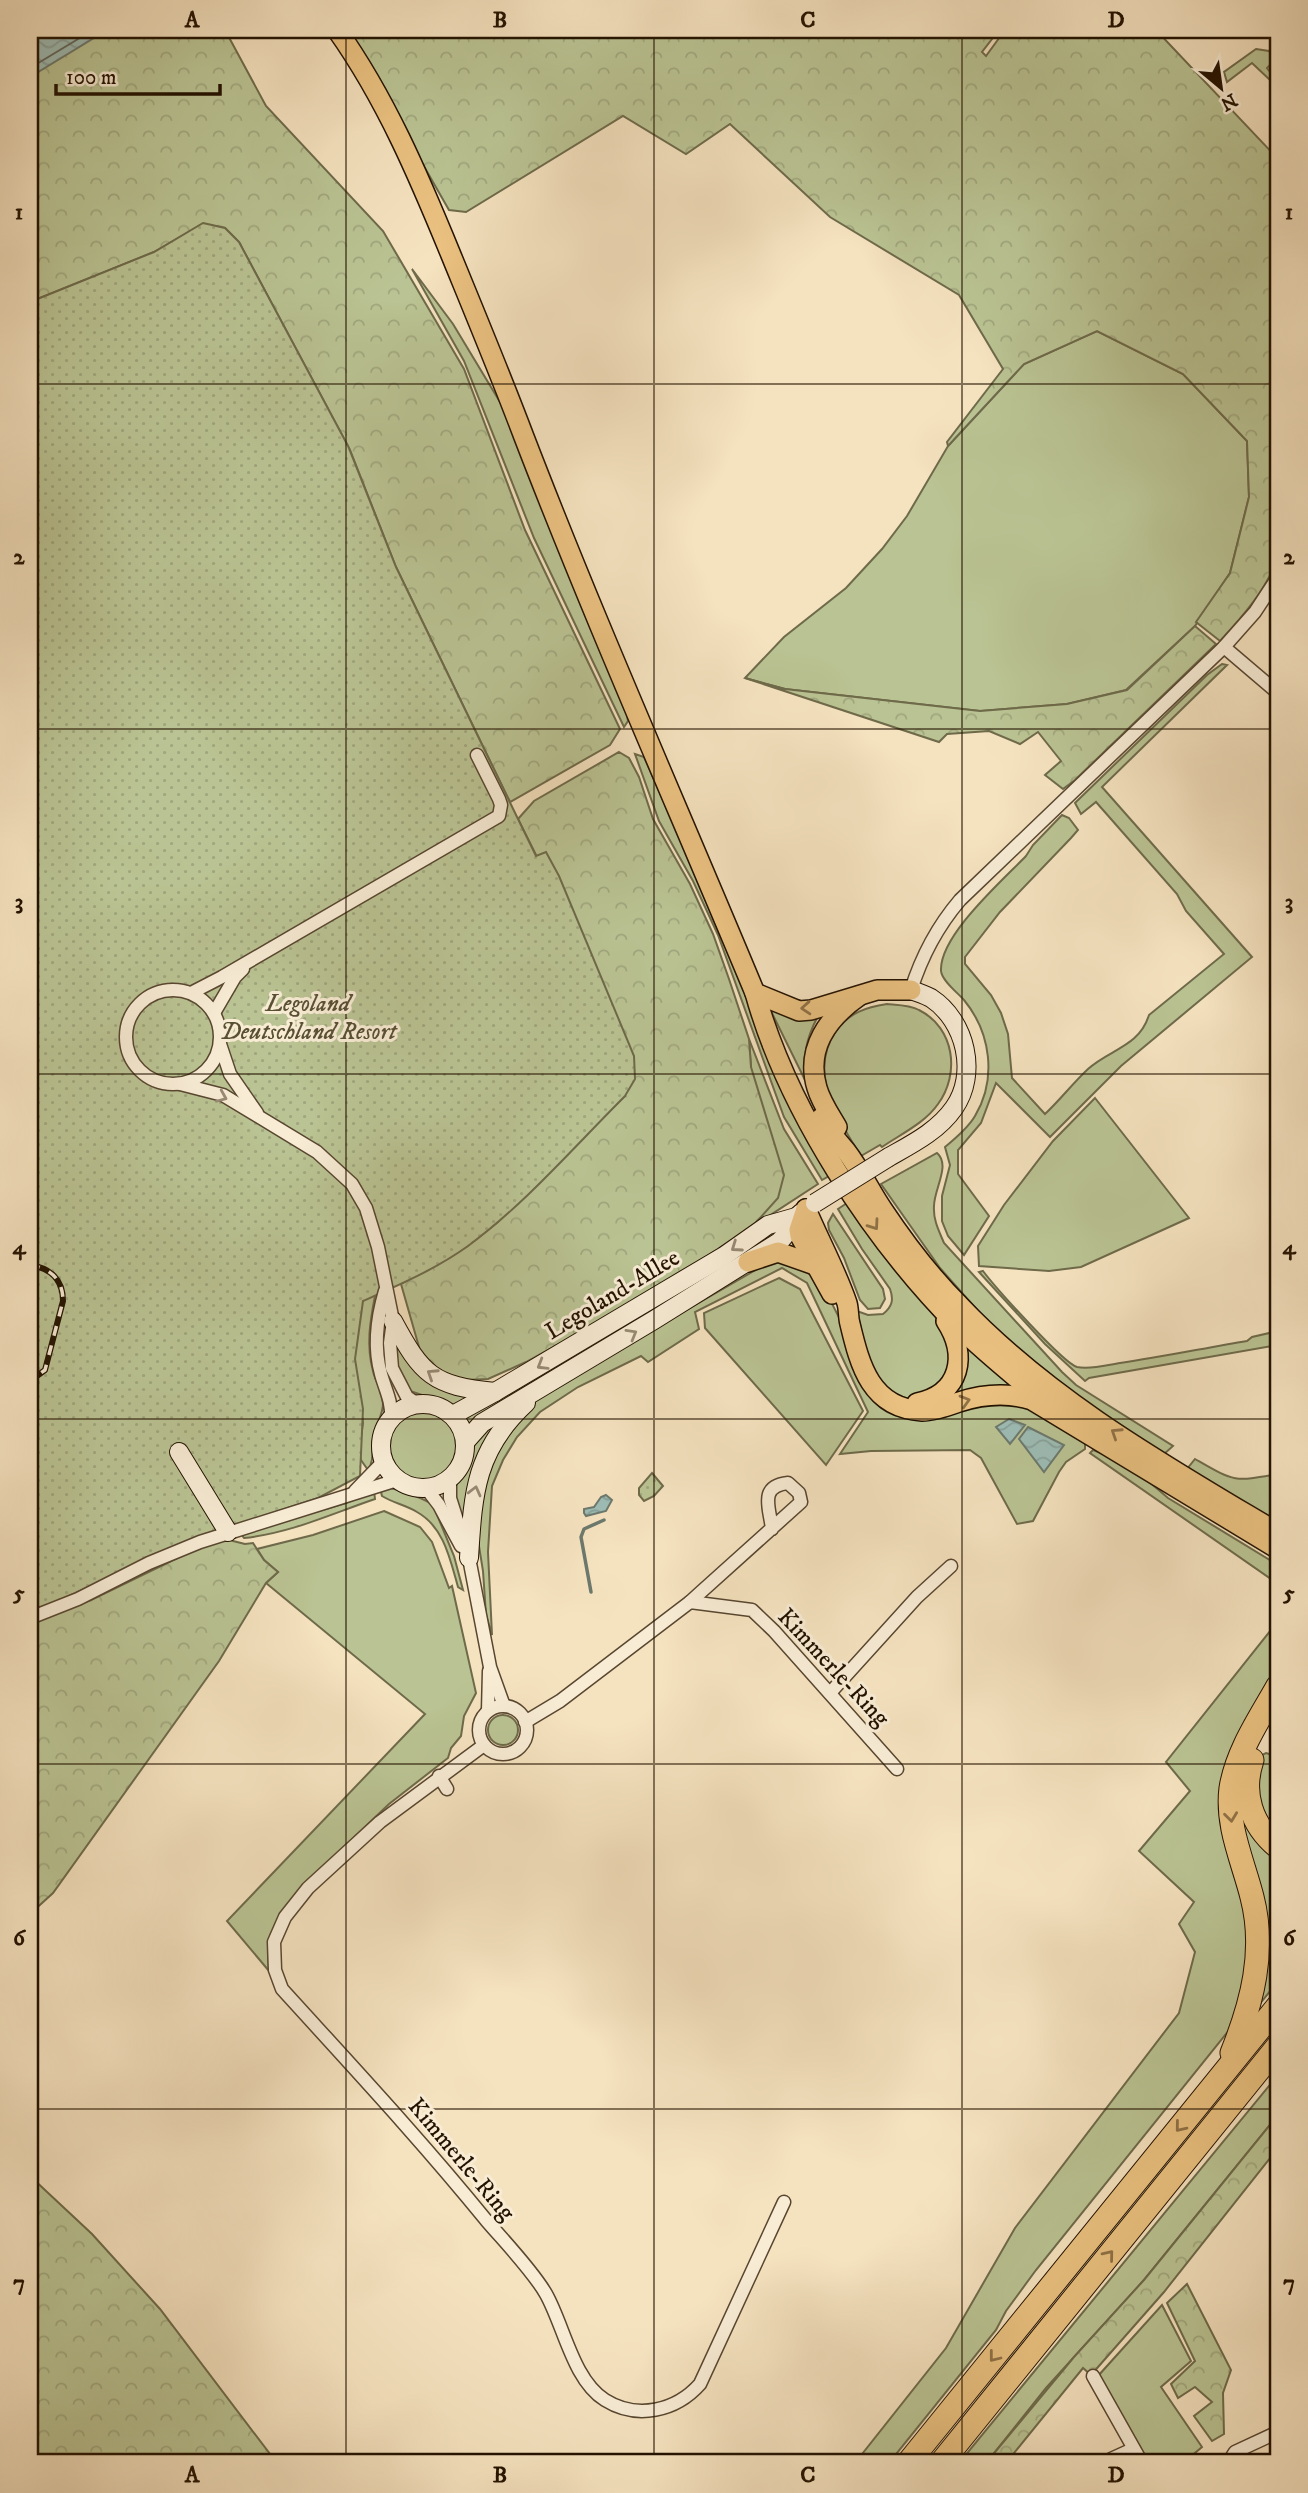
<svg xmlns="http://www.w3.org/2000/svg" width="1308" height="2493" font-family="'IM FELL DW Pica',serif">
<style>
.green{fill:#bac393;stroke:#6e6a4a;stroke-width:2}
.forest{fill:url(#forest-crowns);stroke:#6e6a4a;stroke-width:2}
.park{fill:url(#park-dots);stroke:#6e6a4a;stroke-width:2}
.water{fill:url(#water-waves);stroke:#6c796d;stroke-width:2}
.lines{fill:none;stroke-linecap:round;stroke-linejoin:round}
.shore{stroke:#60685b;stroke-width:2}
.stream{stroke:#6c796d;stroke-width:3.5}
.street-casing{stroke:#584630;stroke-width:15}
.secondary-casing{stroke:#231200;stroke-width:20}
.primary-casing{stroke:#231200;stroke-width:22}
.highway-casing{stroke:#231200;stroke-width:25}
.street{stroke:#f8ecd5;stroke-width:12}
.secondary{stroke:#f8ecd5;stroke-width:18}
.primary{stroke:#eac180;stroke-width:19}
.highway{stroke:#eac180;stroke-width:23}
.rail-casing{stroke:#231200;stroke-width:6}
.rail{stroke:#f8ecd5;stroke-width:3.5;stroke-dasharray:10;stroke-linecap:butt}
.secondary-bridge-casing{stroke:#231200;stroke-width:20;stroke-linecap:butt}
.secondary-bridge{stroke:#f8ecd5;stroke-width:18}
.oneway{stroke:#907246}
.oneway2{stroke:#988a75}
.grid{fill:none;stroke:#231200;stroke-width:2;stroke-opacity:0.55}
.labels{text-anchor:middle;stroke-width:6;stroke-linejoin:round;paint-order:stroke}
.park-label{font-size:24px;font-style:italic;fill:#585033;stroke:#f8ecd5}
.street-label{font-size:24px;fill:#231200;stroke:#f8ecd5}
.neatline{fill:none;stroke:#231200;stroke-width:2.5}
.grid-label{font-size:23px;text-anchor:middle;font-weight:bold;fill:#231200}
</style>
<defs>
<pattern id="forest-crowns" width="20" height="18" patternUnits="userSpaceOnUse" patternTransform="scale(1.75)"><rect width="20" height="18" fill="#bac393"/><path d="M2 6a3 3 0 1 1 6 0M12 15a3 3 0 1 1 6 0" fill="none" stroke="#a0a67d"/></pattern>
<pattern id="park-dots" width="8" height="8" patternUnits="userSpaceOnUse" patternTransform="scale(1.75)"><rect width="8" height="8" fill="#bac393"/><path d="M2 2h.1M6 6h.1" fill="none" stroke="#a0a67d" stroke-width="1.8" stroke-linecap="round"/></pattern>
<pattern id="water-waves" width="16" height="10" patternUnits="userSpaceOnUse" patternTransform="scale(1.75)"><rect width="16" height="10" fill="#9dbdb6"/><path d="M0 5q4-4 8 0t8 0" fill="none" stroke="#87a19b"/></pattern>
</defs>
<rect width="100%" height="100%" fill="#f5e2bf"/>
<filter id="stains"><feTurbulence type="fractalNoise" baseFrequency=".00286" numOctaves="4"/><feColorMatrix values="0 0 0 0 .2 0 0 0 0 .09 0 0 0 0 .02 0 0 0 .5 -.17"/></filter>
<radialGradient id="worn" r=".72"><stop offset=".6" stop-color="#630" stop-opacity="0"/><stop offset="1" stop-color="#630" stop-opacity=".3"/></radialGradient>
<!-- green -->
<g class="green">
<path d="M1256,49l13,2 7,8 -9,9 8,10 -4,3 -19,-18 -25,19 -3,-10z"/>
<path d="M412,269l41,55 53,88 121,303 1,6 -4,6 -90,-189 -70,-177z"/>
<path d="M1097,331l86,43 64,67 2,56 -19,76 -35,53 -69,64 -59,14 -87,7 -195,-22 -40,-11 39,-41 62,-49 36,-39 25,-33 41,-70 76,-82z"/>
<path d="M1222,664l5,1 -125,122 150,170 -131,109 -71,71 -54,-54 -15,40 -23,27v24l31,42 -25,39 -16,-19 -6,-15v-25l8,-31 -5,-18c11,-9 23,-19 30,-31 22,-37 16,-83 -11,-116 -6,-7 -22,-19 -23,-29 -2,-35 62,-91 85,-115l7,-11 29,-30 7,3 9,12 -7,8 -71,74 -35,45v7l26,31 10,18 7,21 4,44 33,36c15,-14 28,-31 43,-45 22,-20 51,-22 61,-54l75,-61 -38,-43 -9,-17 -81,-92 -15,12 -6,-11 132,-128z"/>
<path d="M635,754l9,3 185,419 -7,4 -38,-63 -66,-182 -25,-54 -34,-60z"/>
<path d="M767,1003l50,15c-11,21 -14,39 -12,62z"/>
<path d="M887,1004c11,1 23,1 32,6 36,18 41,64 19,94 -13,19 -37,30 -56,43l-2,-2 -19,11c-23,-37 -54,-83 -25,-125 13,-18 30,-24 51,-27z"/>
<path d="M749,1039l35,90 34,55 -66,43 -1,-160z"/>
<path d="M1095,1098l94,120 -108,49 -32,4 -70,-5 -1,-20 26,-41 49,-64z"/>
<path d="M937,1153c14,12 -3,36 -3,53 -1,14 5,25 10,37l118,129 14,13 97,61 -10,9 -58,-36 -102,-80 -63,-71 -59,-84z"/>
<path d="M847,1203l28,40 69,82 7,12 -1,36 -20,21 -22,5 -18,-6 -21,-28 -12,-54 11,4 15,-1c9,-7 11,-14 7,-25l-28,-40 -24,-40z"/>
<path d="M833,1214l50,75 2,10 -5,9 -12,1 -8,-9 -16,-42 -15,-28 -1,-7z"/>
<path d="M774,1228h13l-317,202 -6,-13z"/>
<path d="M771,1261c7,0 19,-1 26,2 21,8 43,54 50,74 12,28 8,50 34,71 39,30 95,-18 140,-7 13,4 51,31 64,40v8l-19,13 -7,10 -26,49 -16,3 -36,-66 -11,-8 -99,1 -31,3 28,-42 -61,-129 -25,-15 -87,44 4,17 -51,33 -7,-6 -63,31 -38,25 -23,25 -14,23 -11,26 -4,66 4,83 -6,-20 -3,-44 -5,-31 2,-57 32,-61 33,-30z"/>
<path d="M983,1271c12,16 80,92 94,96 13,3 30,-2 43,-4 42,-6 85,-15 127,-22l5,-4 26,-6v14l-189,33 -4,3 -40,-37 -66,-72z"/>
<path d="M779,1278l21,11 63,122 -37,54 -121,-137 -1,-15z"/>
<path d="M360,1295l15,1c-5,26 -9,49 -2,75 2,10 10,21 10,31 1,12 -8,24 -10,36 -2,12 2,21 -5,32l-7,-10 -2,-9 4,-28 -10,-74z"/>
<path d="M398,1340c18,43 33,41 74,54l-14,13 -48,-16c-11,-17 -21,-31 -12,-51z"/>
<path d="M961,1342l67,51 -88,6z"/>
<path d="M504,1411l-38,110 -6,-3 -6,-31 15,-23 7,-25z"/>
<circle cx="423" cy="1446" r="35"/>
<path d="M1093,1450l18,7 30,18 27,23 110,67v19l-188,-131z"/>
<path d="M1195,1459c40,23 38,23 83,15v50l-91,-55z"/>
<path d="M388,1487c12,4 37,11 45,18l21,51 9,34 -5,-3c-8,-28 -14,-60 -41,-75 -11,-7 -24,-9 -35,-16l-2,-8z"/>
<path d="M374,1491l1,8c-44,15 -84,34 -131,39l-3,-4 105,-31z"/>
<path d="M384,1511l36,16 12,15 17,46 3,-2 24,107 -12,23 -3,20 -10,12 -3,10 -59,46 -88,84 -30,45 -3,19 1,19 -42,-50 198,-207 -159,-131 12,-11 -14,-12 -7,-11 56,-14z"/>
<path d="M1278,1621v59l-23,33 -10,7 -6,23 6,170 5,38 -3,34 -17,44 -194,241 -30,41 -10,19 -107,133h-34l91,-115 69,-120 164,-215 16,-61 -16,-28 15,-22 -55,-51 51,-60 -24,-29z"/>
<circle cx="503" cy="1730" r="15"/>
<path d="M1266,1753l12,4v84l-19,-22 -6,-43 7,-20z"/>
<path d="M1243,1808l35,45v128l-23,29 -14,-185z"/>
<path d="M1278,2075v40l-134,165 -98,108 -60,75h-27z"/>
<path d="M1162,2305l29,56 -30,26 41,60 -19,16h-36l-49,-87z"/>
</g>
<!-- forest -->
<g class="forest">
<path d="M30,30h195l41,76 117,125 81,138 61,161 95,199 -10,16 -100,57 -114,-235 -46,-117 -111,-208 -14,-14 -22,-4 -49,28 -124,50z"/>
<path d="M346,30h653l-17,22 4,4 19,-26h151l122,129v399c-13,33 -34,57 -58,83l-24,-19 34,-49 19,-76 -2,-56 -64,-67 -86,-43 -73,33 -76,82 -1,-4 56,-73 -44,-74 -129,-78 -100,-93 -44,30 -63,-38 -157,96 -17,-2z"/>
<path d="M1195,626l21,18 -141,136 -12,9 -18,-14 16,-14 -23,-29 -18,12 -31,-13 -42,3 -8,8 -194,-64 40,11 195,22 87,-7 60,-14z"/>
<path d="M619,752l10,6 10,19 14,42 37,65 23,50 16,45 20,60 2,28 33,108 -6,23 -26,29 -107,69 -119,66 -38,17 -23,1 -18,-5 -14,-8 -12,-13 -20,-70 65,-37 32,-25 127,-126 -88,-239 -19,-38 16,-18z"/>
<path d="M225,1539l20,5 8,-1 11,17 14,12 -12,11 -47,78 -166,232 -23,21v-292l61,-22 105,-51z"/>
<path d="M1278,2115v33l-114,144 -73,83 -8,-7 -77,95h-20l88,-106 70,-77z"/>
<path d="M30,2176l62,58 68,75 113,149 -5,5h-238z"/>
<path d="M1187,2284l44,86 -8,23 1,41 -12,7 -18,-25 18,-14 -17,-15 -17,11 -7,-14 24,-23 -28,-58z"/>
</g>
<!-- park -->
<g class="park">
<path d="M203,223l22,5 14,14 109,204 48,121 122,252 18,37 10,-4 13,24 75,180 1,23 -10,17c-50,50 -100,108 -157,150 -32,23 -69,39 -105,55l-8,58 8,50 -3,67 -42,22 -125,41 -163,75v-1312l124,-50z"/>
<path d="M652,1473l11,13 -9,10 -10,5 -5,-6v-7z"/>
</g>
<!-- water -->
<g class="water">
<path d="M30,30h77l-77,47z"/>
<path d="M1009,1419l16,6 -15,19 -14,-17z"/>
<path d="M1028,1427l36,18 -20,27 -25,-33z"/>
<path d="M606,1495l6,5 -6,11 -20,5 -2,-3v-4l10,-2 7,-10z"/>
</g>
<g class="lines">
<!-- shore -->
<path class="shore" d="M30,68l63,-38"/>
<!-- stream -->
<path class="stream" d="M591,1592l-10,-55 3,-8 20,-9"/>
<defs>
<g id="street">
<path d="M1224,647l54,46"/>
<circle cx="173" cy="1037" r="47"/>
<path d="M911,990c11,-35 26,-63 49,-90l264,-253 31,-35 23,-35"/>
<path d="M193,992l29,-15 277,-161 2,-11 -2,-6 -22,-44"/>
<path d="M214,1013l21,-36 8,-8"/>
<path d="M220,1044l10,30 27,39"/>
<path d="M180,1084l43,11 94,57 35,32 14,24 12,39 15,74 -3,22 2,25 15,29 9,6"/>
<path d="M385,1291c-8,27 -12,55 -4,83 4,15 11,27 10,43"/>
<path d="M450,1479v19l19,60 21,109 14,39"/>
<path d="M426,1488l13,17 22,41"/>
<path d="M355,1491l29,-30"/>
<path d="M690,1602l11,-10 100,-90 -2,-9 -11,-10c-30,3 -18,26 -16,46"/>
<path d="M30,1618l48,-19 71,-36 51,-21 197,-62"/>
<path d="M830,1693l87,-96 34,-31"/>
<circle cx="503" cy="1730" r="24"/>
<path d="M488,1711l1,-40"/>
<path d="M525,1722l35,-21 130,-99 62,8 22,21 123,138"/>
<path d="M484,1745l-104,77 -72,66 -23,29 -11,25 1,28 7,19c69,76 139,151 204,231 18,21 47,51 60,74 18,32 27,86 59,106 32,20 71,11 95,-16l84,-182"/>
<path d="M439,1776l8,13"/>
<path d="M1093,2376l49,87"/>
<path d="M1107,2463l4,-4 22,-10"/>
<path d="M1228,2463l7,-11 43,-20"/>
</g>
<g id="secondary">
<path d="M889,1157c23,-13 49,-26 65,-49 24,-34 12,-87 -23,-110 -6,-3 -14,-6 -20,-8"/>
<path d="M393,1321c29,54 40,65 102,71"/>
<circle cx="423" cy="1446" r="42"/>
<path d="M453,1415l42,-23 170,-101 59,-35 44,-31 28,-8"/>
<path d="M466,1441l16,-18 172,-103 125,-78c10,-9 13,-22 22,-29"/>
<path d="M179,1452l49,80"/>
<path d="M469,1558c4,-64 6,-108 57,-155"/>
</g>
<g id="primary">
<path d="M337,30c49,69 82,147 114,225 25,61 50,121 73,182 72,187 154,371 231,556 33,118 117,246 203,333 35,34 75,65 113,97"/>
<path d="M755,993l44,18 12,-1 66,-20h34"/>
<path d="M821,1118c7,13 16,22 25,33 14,18 24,40 37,59 22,33 48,67 76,95 91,96 207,161 319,228"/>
<path d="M837,1127c-7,-12 -16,-25 -20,-39 -12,-40 12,-71 42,-92"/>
<path d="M806,1209c13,31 30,62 41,94 2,7 1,14 3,21 10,42 21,84 72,87 12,0 26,-5 37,-9 25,-8 48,-10 73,-2l246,149"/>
<path d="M806,1209l-7,21 1,6 32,58"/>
<path d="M748,1262l30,-10 37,13"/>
<path d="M917,1403c44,-9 51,-48 29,-82"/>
</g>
<g id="highway">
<path d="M1252,1760c-11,33 -1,65 26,87"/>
<path d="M1232,2053c20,-50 34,-102 20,-156 -9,-36 -26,-71 -21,-109 6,-37 29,-70 47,-102"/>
<path d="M908,2463l370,-457"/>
<path d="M941,2463l337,-417"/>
</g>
</defs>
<!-- street casing -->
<use href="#street" class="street-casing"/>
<!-- secondary casing -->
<use href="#secondary" class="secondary-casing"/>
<!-- primary casing -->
<use href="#primary" class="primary-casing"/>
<!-- highway casing -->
<use href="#highway" class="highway-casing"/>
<!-- street -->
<use href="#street" class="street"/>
<!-- secondary -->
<use href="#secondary" class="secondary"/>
<!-- primary -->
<use href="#primary" class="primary"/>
<!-- highway -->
<use href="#highway" class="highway"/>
<defs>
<path id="rail" d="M30,1265c20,3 33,14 33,36l-18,69 -15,11"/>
</defs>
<!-- rail casing -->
<use href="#rail" class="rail-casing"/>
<!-- rail -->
<use href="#rail" class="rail"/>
<defs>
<path id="secondary-bridge" d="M815,1203l74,-46"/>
</defs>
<!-- secondary-bridge casing -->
<use href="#secondary-bridge" class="secondary-bridge-casing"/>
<!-- secondary-bridge -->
<use href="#secondary-bridge" class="secondary-bridge"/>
</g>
<!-- one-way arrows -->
<defs><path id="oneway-chevron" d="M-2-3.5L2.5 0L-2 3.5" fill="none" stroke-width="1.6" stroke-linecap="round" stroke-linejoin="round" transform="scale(1.75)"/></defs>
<g class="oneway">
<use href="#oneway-chevron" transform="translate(806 1008) rotate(176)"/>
<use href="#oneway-chevron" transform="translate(874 1225) rotate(55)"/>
<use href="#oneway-chevron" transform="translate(965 1401) rotate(-16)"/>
<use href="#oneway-chevron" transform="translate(1116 1433) rotate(-147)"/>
<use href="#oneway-chevron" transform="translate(1231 1817) rotate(83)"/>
<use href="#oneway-chevron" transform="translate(1180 2127) rotate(129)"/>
<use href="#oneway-chevron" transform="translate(1109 2255) rotate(-51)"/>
<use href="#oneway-chevron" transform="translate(994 2357) rotate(128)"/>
</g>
<g class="oneway2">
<use href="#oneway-chevron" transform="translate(222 1097) rotate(23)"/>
<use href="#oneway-chevron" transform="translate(736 1247) rotate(145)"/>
<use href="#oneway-chevron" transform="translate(632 1334) rotate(-30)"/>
<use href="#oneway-chevron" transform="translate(542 1365) rotate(149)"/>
<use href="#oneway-chevron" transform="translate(432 1374) rotate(-147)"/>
<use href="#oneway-chevron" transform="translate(475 1491) rotate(-76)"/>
</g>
<!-- grid -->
<path class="grid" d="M346,30v2433M654,30v2433M962,30v2433M30,384h1248M30,729h1248M30,1074h1248M30,1419h1248M30,1764h1248M30,2109h1248"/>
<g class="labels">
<!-- park labels -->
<g class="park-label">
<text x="308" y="1011">Legoland<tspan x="308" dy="28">Deutschland Resort</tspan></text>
</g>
<!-- street labels -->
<g class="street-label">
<text transform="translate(612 1294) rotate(-31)" y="8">Legoland-Allee</text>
<text transform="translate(834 1667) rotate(47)" y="8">Kimmerle-Ring</text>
<text transform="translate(462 2159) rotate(50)" y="8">Kimmerle-Ring</text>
</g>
</g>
<!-- margin -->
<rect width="1308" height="2493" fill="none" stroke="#f5e2bf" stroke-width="77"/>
<!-- north arrow -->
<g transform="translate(1221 88) rotate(151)" stroke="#f8ecd5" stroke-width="5" paint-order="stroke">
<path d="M0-5L12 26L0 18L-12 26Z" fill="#231200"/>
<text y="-10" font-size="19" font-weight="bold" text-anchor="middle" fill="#231200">N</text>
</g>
<!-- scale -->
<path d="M56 84v10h164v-10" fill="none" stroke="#231200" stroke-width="3.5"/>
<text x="66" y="84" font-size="21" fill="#231200" stroke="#f8ecd5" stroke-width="5" paint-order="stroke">100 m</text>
<rect x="38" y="38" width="1232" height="2416" class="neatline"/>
<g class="grid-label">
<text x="192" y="27">A</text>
<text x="500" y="27">B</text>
<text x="808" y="27">C</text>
<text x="1116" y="27">D</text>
<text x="19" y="219">1</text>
<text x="1289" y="219">1</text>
<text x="19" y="564">2</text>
<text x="1289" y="564">2</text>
<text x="19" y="909">3</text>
<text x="1289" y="909">3</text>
<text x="19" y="1254">4</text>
<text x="1289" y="1254">4</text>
<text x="19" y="1600">5</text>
<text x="1289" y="1600">5</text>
<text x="19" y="1945">6</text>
<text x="1289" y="1945">6</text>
<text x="19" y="2290">7</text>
<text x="1289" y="2290">7</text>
<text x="192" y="2482">A</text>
<text x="500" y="2482">B</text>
<text x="808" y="2482">C</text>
<text x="1116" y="2482">D</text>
</g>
<rect width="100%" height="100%" filter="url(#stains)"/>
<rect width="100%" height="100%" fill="url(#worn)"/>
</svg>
